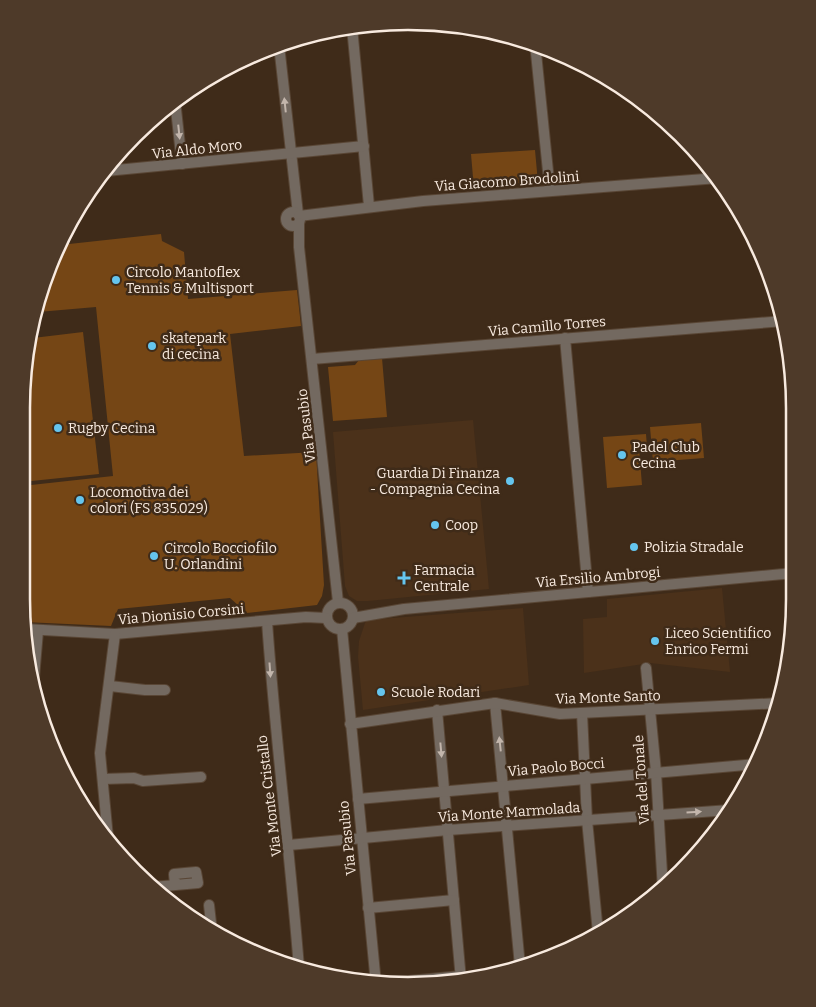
<svg xmlns="http://www.w3.org/2000/svg" width="816" height="1007" font-family="Bitter,serif">
<style>
.built{fill:#4b311a}
.green{fill:#754615}
.lines{fill:none;stroke-linecap:round;stroke-linejoin:round}
.minor-casing{stroke:#594635;stroke-width:12}
.minor{stroke:#736960;stroke-width:10}
.oneway{fill:#c3b6ac}
.poi-dot{fill:#65c5ee;stroke:#3f2b19;stroke-width:2}
.labels{text-anchor:middle;stroke-width:5;stroke-linejoin:round;paint-order:stroke}
.street-label{font-size:14px;fill:#f8eadf;stroke:#3f2b19}
.poi-label{font-size:14px;fill:#f8eadf;stroke:#3f2b19;text-anchor:start}
.rim{fill:none;stroke:#f8eadf;stroke-width:2.5}
</style>
<rect width="100%" height="100%" fill="#3f2b19"/>
<!-- built -->
<g class="built">
<path d="M473,420l16,169 -121,12h-11l-8,-5 -4,-10 -12,-154z"/>
<path d="M722,588l8,84 -80,-9 -66,10 -1,-54 24,-2v-18z"/>
<path d="M523,608l6,77 -166,25 -5,-53 1,-16 7,-21z"/>
</g>
<!-- green -->
<g class="green">
<path d="M535,150l3,33 -64,6 -3,-35z"/>
<path d="M161,234l1,7 22,11 4,47 109,-9 4,36 -71,8 14,122 72,-4 8,133 -2,11 -5,9 -70,8 -17,-15 -112,11 -7,17 -87,-4 -3,-23 1,-113 91,-10 -17,-169 -58,5 13,-52 9,-15z"/>
<path d="M83,332l16,142 -77,8v-100l11,-44z"/>
<path d="M382,358l5,59 -54,4 -5,-54 27,-2 4,-5z"/>
<path d="M701,423l3,35 -51,4 -3,-35z"/>
<path d="M646,434l1,13 -8,1 3,37 -35,3 -4,-51z"/>
</g>
<g class="lines">
<defs>
<g id="minor">
<path d="M352,27l17,179"/>
<path d="M535,43l15,148"/>
<path d="M279,45l19,169"/>
<path d="M175,100l7,64"/>
<path d="M106,171l258,-25"/>
<circle cx="293" cy="219" r="7"/>
<path d="M299,216l124,-15 295,-23"/>
<path d="M299,223v24l39,355"/>
<path d="M565,338l23,254"/>
<path d="M312,359l472,-38"/>
<circle cx="340" cy="616" r="13"/>
<path d="M353,618l51,-9 390,-36"/>
<path d="M267,621c8,116 23,231 32,347"/>
<path d="M25,629l90,5 191,-17 20,1"/>
<path d="M342,629l34,355"/>
<path d="M646,668l10,104 7,118"/>
<path d="M110,686l35,4h20"/>
<path d="M33,689l5,-58"/>
<path d="M495,703l25,263"/>
<path d="M437,710l24,270"/>
<path d="M582,713l5,107 11,113"/>
<path d="M350,724l145,-21 65,11 220,-11"/>
<path d="M103,779l31,-1 9,3 58,-4"/>
<path d="M358,799l399,-35"/>
<path d="M108,838l-8,-85 15,-119"/>
<path d="M289,845l159,-15 282,-20"/>
<path d="M153,887l45,-4 -2,-11 -22,2 1,11"/>
<path d="M209,905l3,27"/>
<path d="M368,908l86,-8"/>
<path d="M378,984l83,-8"/>
</g>
</defs>
<!-- minor casing -->
<use href="#minor" class="minor-casing"/>
<!-- minor -->
<use href="#minor" class="minor"/>
</g>
<!-- one-way arrows -->
<defs><path id="oneway-solid" d="M-6-.8H1V-3.2L6.5 0L1 3.2V.8H-6Z" transform="scale(1.25)"/></defs>
<g class="oneway">
<use href="#oneway-solid" transform="translate(285 105) rotate(-96)"/>
<use href="#oneway-solid" transform="translate(179 132) rotate(84)"/>
<use href="#oneway-solid" transform="translate(270 670) rotate(86)"/>
<use href="#oneway-solid" transform="translate(500 744) rotate(-96)"/>
<use href="#oneway-solid" transform="translate(441 750) rotate(85)"/>
<use href="#oneway-solid" transform="translate(694 812) rotate(-4)"/>
</g>
<!-- markers -->
<g class="poi-dot">
<circle cx="116" cy="280" r="5"/>
<circle cx="152" cy="346" r="5"/>
<circle cx="58" cy="428" r="5"/>
<circle cx="622" cy="455" r="5"/>
<circle cx="510" cy="481" r="5"/>
<circle cx="80" cy="500" r="5"/>
<circle cx="435" cy="525" r="5"/>
<circle cx="634" cy="547" r="5"/>
<circle cx="154" cy="556" r="5"/>
<path d="M401.5 570.5h5v5h5v5h-5v5h-5v-5h-5v-5h5z"/>
<circle cx="655" cy="641" r="5"/>
<circle cx="381" cy="692" r="5"/>
</g>
<g class="labels">
<!-- street labels -->
<g class="street-label">
<text transform="translate(197 149) rotate(-6)" y="5">Via Aldo Moro</text>
<text transform="translate(507 181) rotate(-4)" y="5">Via Giacomo Brodolini</text>
<text transform="translate(547 326) rotate(-5)" y="5">Via Camillo Torres</text>
<text transform="translate(306 426) rotate(-97)" y="5">Via Pasubio</text>
<text transform="translate(598 577) rotate(-5)" y="5">Via Ersilio Ambrogi</text>
<text transform="translate(181 614) rotate(-5)" y="5">Via Dionisio Corsini</text>
<text transform="translate(608 697) rotate(-2)" y="5">Via Monte Santo</text>
<text transform="translate(556 767) rotate(-5)" y="5">Via Paolo Bocci</text>
<text transform="translate(641 780) rotate(-94)" y="5">Via del Tonale</text>
<text transform="translate(269 796) rotate(-97)" y="5">Via Monte Cristallo</text>
<text transform="translate(509 812) rotate(-4)" y="5">Via Monte Marmolada</text>
<text transform="translate(347 838) rotate(-96)" y="5">Via Pasubio</text>
</g>
<!-- poi labels -->
<g class="poi-label">
<text x="126" y="277">Circolo Mantoflex<tspan x="126" dy="16">Tennis &amp; Multisport</tspan></text>
<text x="162" y="343">skatepark<tspan x="162" dy="16">di cecina</tspan></text>
<text x="68" y="433">Rugby Cecina</text>
<text x="632" y="452">Padel Club<tspan x="632" dy="16">Cecina</tspan></text>
<text x="500" y="478" text-anchor="end">Guardia Di Finanza<tspan x="500" dy="16">- Compagnia Cecina</tspan></text>
<text x="90" y="497">Locomotiva dei<tspan x="90" dy="16">colori (FS 835.029)</tspan></text>
<text x="445" y="530">Coop</text>
<text x="644" y="552">Polizia Stradale</text>
<text x="164" y="553">Circolo Bocciofilo<tspan x="164" dy="16">U. Orlandini</tspan></text>
<text x="414" y="575">Farmacia<tspan x="414" dy="16">Centrale</tspan></text>
<text x="665" y="638">Liceo Scientifico<tspan x="665" dy="16">Enrico Fermi</tspan></text>
<text x="391" y="697">Scuole Rodari</text>
</g>
</g>
<!-- crop -->
<path d="M0 0H816V1007H0ZM408 30H408A378 378 0 0 1 786 408V599A378 378 0 0 1 408 977H408A378 378 0 0 1 30 599V408A378 378 0 0 1 408 30Z" fill="#4e3a29" fill-rule="evenodd"/>
<path class="rim" d="M408 30H408A378 378 0 0 1 786 408V599A378 378 0 0 1 408 977H408A378 378 0 0 1 30 599V408A378 378 0 0 1 408 30Z"/>
</svg>
